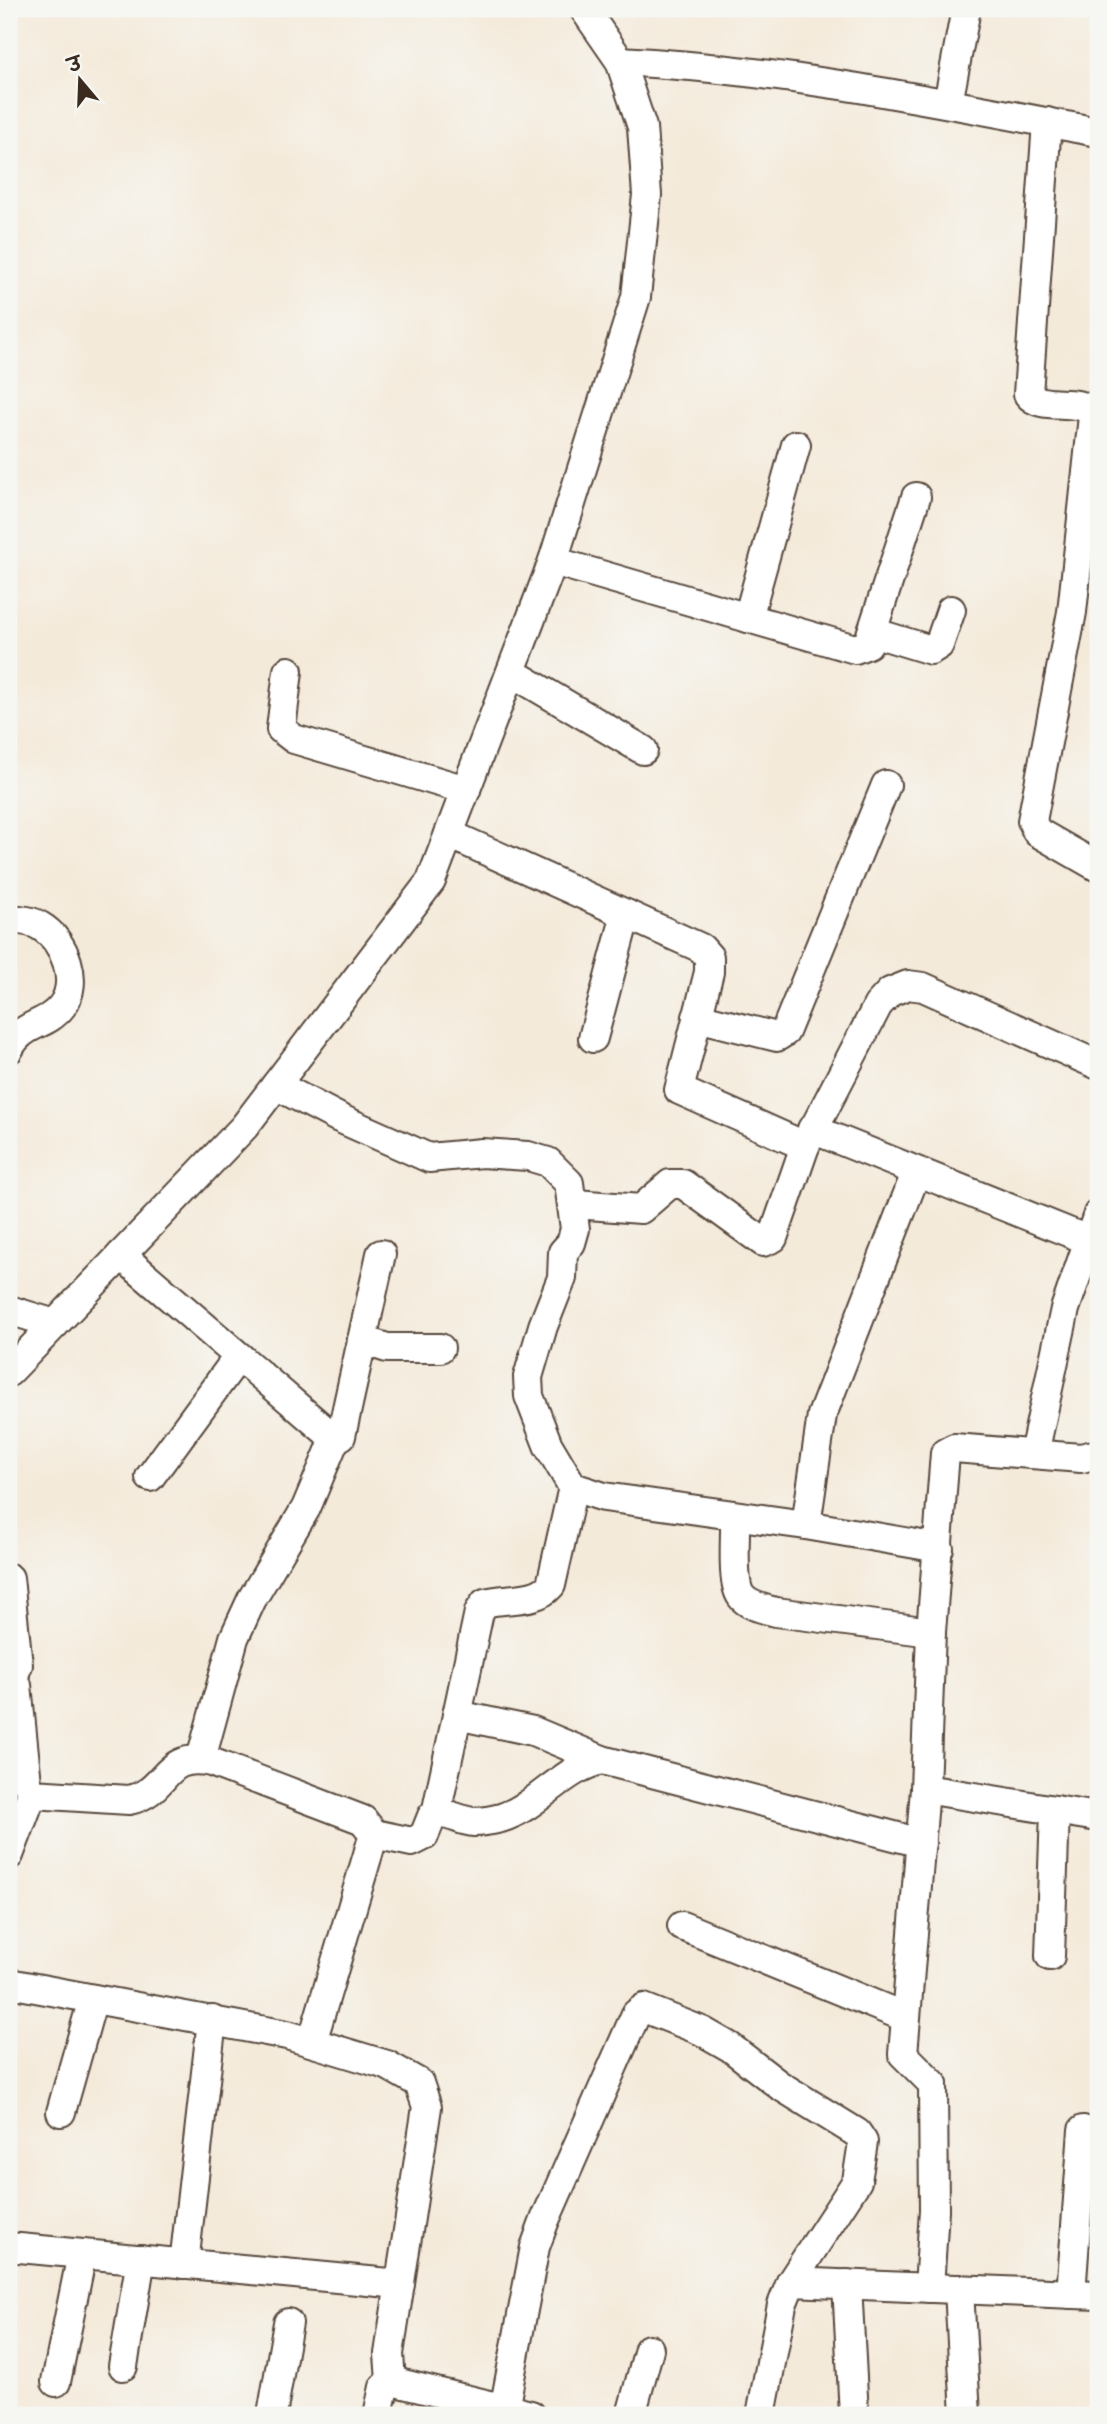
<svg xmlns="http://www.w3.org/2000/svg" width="1107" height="2424" font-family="Pangolin,'Playpen Sans Deva',sans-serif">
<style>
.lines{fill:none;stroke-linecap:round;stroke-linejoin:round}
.minor-casing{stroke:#57473a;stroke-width:32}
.minor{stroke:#fff;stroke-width:28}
</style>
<rect width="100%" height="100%" fill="#f6f6f2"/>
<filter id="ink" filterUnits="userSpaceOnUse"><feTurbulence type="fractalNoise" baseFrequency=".0143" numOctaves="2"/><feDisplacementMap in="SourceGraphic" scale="14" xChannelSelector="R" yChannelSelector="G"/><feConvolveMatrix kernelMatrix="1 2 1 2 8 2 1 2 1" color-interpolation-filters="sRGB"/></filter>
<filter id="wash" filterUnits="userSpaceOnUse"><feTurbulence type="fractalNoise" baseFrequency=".00686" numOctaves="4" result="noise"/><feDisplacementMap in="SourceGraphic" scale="28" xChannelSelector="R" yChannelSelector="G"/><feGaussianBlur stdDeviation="1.57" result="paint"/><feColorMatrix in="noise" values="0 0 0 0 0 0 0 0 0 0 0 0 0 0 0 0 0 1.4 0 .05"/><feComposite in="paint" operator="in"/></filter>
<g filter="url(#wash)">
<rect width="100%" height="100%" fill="#f4eada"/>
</g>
<g filter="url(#ink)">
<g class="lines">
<defs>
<g id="minor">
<path d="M620,61c161,8 319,41 478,71"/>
<path d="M948,103l18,-94"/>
<path d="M1047,122l-19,272c13,17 47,3 63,17l2,5 -21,196 -40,209 5,11 61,35"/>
<path d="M553,561l302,88 13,-5 48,-147"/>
<path d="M748,618l48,-173"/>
<path d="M872,632l59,18 8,-5 12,-35"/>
<path d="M288,671l-7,58 13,10 172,51"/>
<path d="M511,672l132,78"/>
<path d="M449,834l252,114 8,9v15l-30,118 126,56"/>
<path d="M9,919c10,1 22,1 31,7 25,14 40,56 22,80 -16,21 -40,16 -53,43"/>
<path d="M697,1017l80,20 8,-5 101,-247"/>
<path d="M593,1038l33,-124"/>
<path d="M276,1085l63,33 90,40 53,-5 46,3 20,6 21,21 6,46 -4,14 -8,9 -1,26 -19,48 -15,51 1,19 19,49 25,42 31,10 202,28 133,23"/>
<path d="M812,1129l276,111"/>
<path d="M575,1204l66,5 29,-25h13l80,58 10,-4 32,-92 73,-141 12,-13 18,-7 15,2 175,78"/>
<path d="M121,1255l214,184 6,-3 40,-182"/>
<path d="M9,1310l46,14"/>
<path d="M362,1340l25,8h53"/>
<path d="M9,1372l235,-245 187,-246 122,-320 83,-264 11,-102 -5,-68 -22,-66 -36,-52"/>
<path d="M1034,1454l31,-145 33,-95"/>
<path d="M150,1477l88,-120"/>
<path d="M735,1516c1,18 -4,66 6,80 7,10 24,13 35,16l155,20"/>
<path d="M806,1525l16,-110 94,-242"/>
<path d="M9,1578l9,87 -5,12"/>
<path d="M9,1674l8,11 10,98 5,11 97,6c40,-8 33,-49 82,-38l152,58 11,14 -62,208"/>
<path d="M457,1715l76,16 69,29"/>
<path d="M201,1759l33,-121 18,-39 54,-91 29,-69"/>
<path d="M925,1789l173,28"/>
<path d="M436,1814l43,-202 6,-9c21,-6 51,0 66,-18l22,-98"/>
<path d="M374,1834l38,8 12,-6 8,-20c15,-6 27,5 42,6 8,0 19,-2 27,-4 38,-12 62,-50 101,-58l319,83"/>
<path d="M9,1855l23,-61"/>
<path d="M682,1926l223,91"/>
<path d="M1050,1956l5,-146"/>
<path d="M9,1983l278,52 100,30 32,18 8,24 -38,247 2,27"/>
<path d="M61,2112l32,-113"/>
<path d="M9,2247l391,37"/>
<path d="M184,2264l28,-244"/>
<path d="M791,2282l307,13"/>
<path d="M847,2284l7,131"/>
<path d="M929,2288l5,-78 -1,-126 -30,-30 22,-265 6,-157 14,-179 9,-5 127,10 17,-4"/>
<path d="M959,2289l7,126"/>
<path d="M1071,2294l12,-164"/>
<path d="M123,2366l18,-107"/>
<path d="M56,2382l26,-128"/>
<path d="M272,2415l16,-92"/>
<path d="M378,2415l6,-28 7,-6 140,34"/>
<path d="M503,2415l32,-168 10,-27 91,-206 8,-6 58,23 28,16 49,38 78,48 6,9 -6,39 -66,101 -9,23 -21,110"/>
<path d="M631,2415l18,-66"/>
</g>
</defs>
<!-- minor casing -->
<use href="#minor" class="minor-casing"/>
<!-- minor -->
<use href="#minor" class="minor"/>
</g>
</g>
<!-- margin -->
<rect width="1107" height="2424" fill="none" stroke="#f6f6f2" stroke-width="35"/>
<!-- north arrow -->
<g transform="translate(80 80) rotate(341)" stroke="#f6f6f2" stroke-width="5" paint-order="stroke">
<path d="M0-5L12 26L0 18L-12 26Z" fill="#3b2a1e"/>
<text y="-10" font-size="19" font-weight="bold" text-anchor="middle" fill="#3b2a1e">उ</text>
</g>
</svg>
